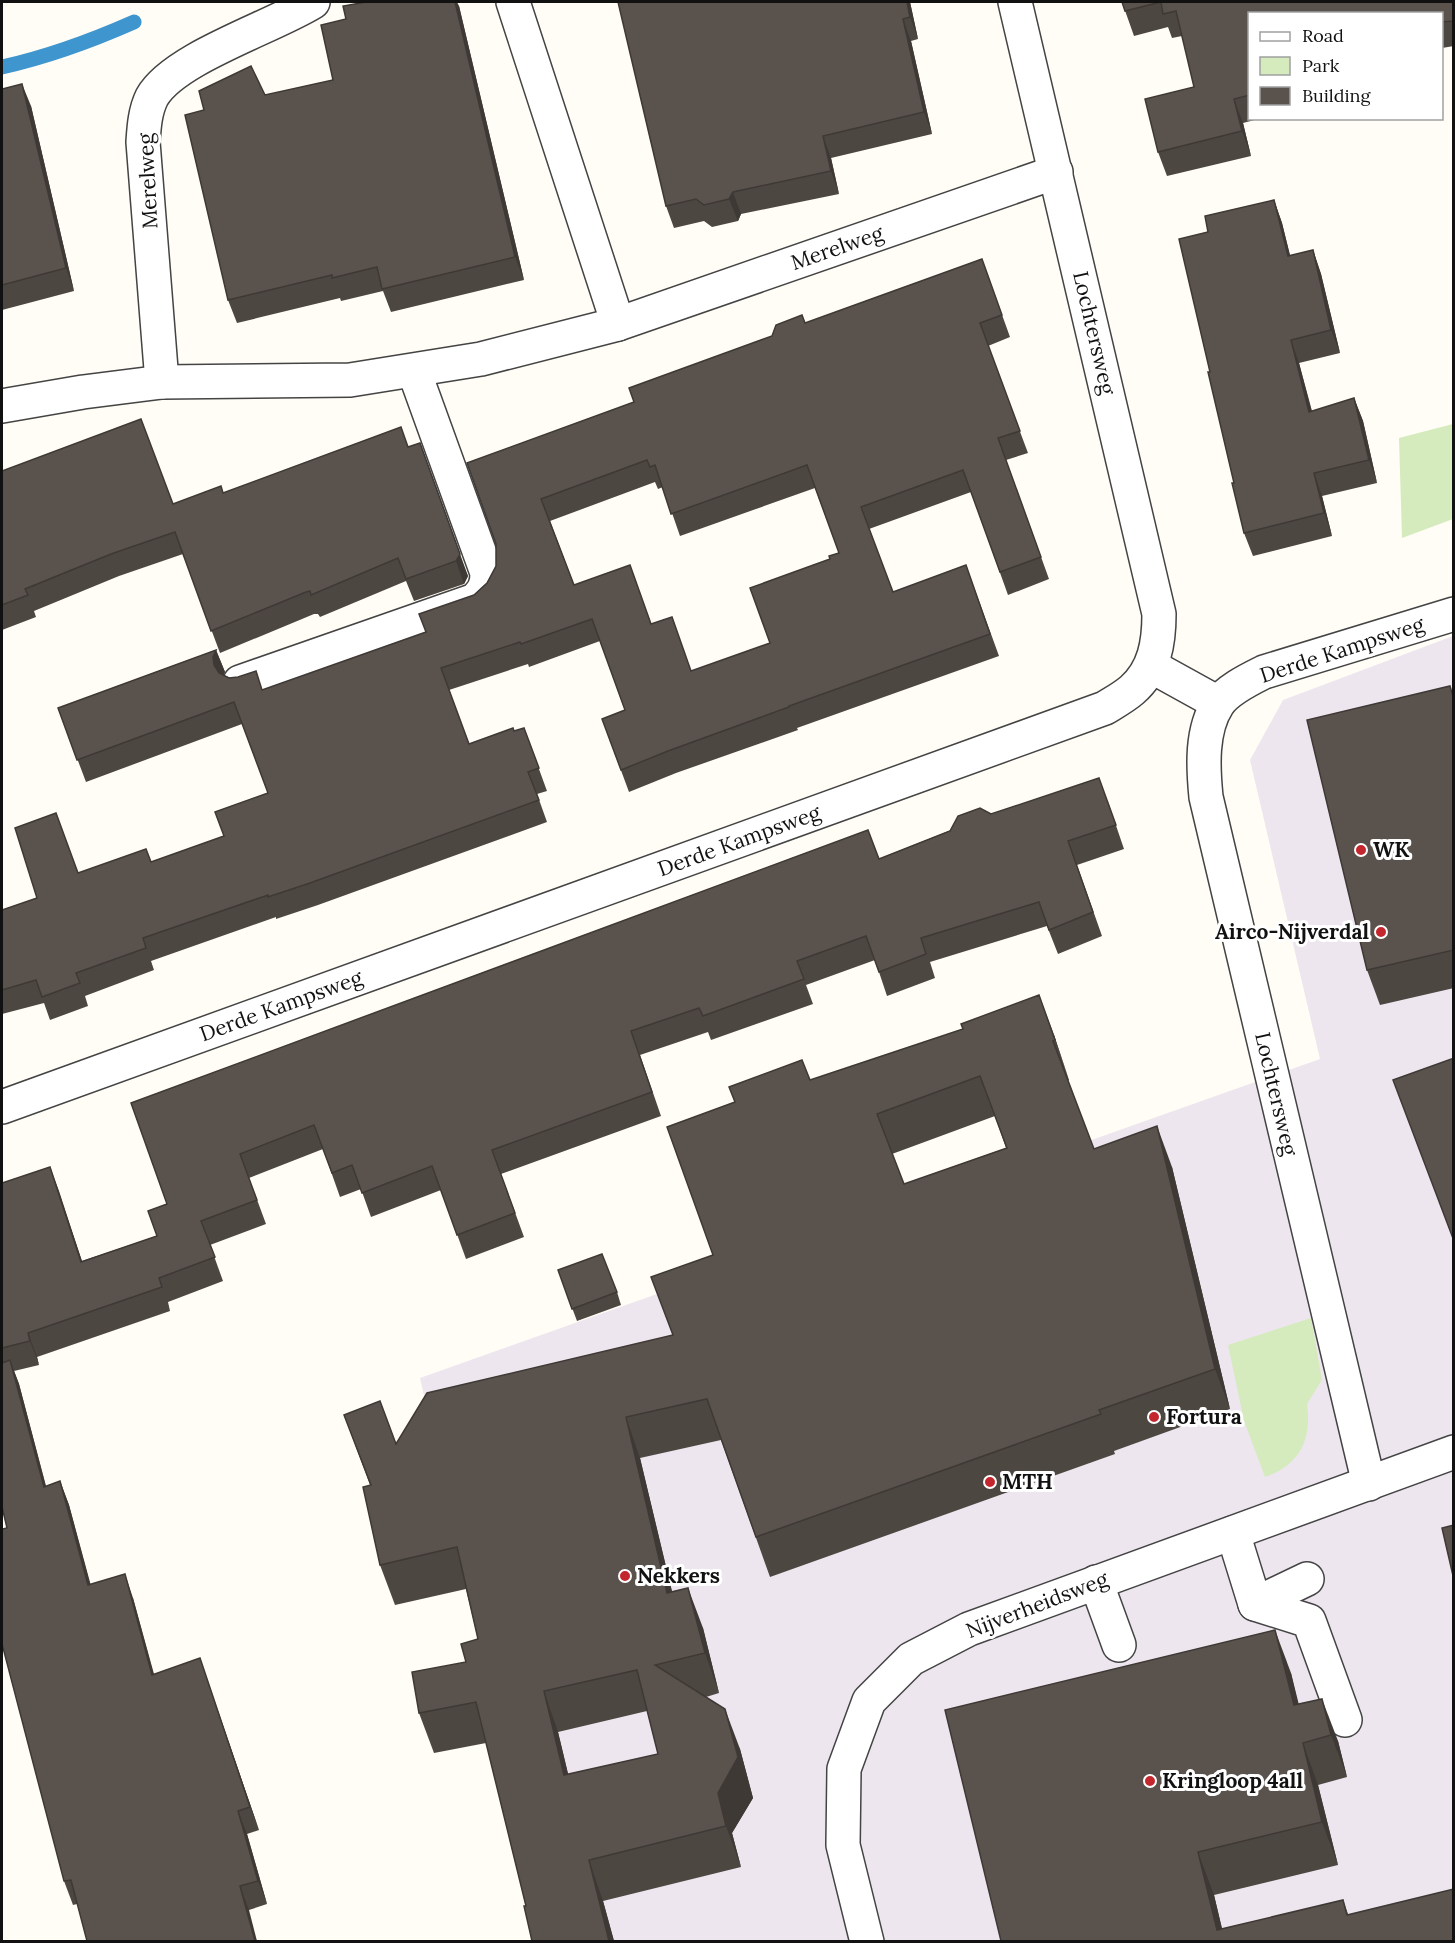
<svg xmlns="http://www.w3.org/2000/svg" width="1455" height="1943" font-family="Lora,serif">
<style>
.industrial{fill:#eee6ef}
.green{fill:#d5ebbd}
.lines{fill:none;stroke-linecap:round;stroke-linejoin:round}
.stream{stroke:#3f96cf;stroke-width:15}
.minor-casing{stroke:#444;stroke-width:36}
.minor{stroke:#fff;stroke-width:33}
.wall{fill:#4d4742;fill-rule:evenodd}
.shaded-wall{fill:#3f3936}
.building{fill:#5a524d;stroke:#3f3936;stroke-width:1.5;fill-rule:evenodd}
.poi-dot{fill:#c4262e;stroke:#fff;stroke-width:2}
.labels{text-anchor:middle;stroke-width:6;stroke-linejoin:round;paint-order:stroke}
.street-label{font-size:21px;fill:#111;stroke:#fff}
.poi-label{font-size:21px;font-weight:bold;fill:#111;stroke:#fff;text-anchor:start}
</style>
<rect width="100%" height="100%" fill="#fffdf5"/>
<!-- industrial -->
<path class="industrial" d="M1453,636v1305h-905l-128,-563 900,-319 -70,-299 33,-60z"/>
<!-- green -->
<g class="green">
<path d="M1453,424v95l-51,19 -3,-100z"/>
<path d="M1311,1318l11,62 -15,24c5,35 -7,61 -42,73l-21,-56 -16,-76z"/>
</g>
<g class="lines">
<!-- stream -->
<path class="stream" d="M2,67c45,-10 89,-26 132,-45"/>
<defs>
<g id="minor">
<path d="M513,2l105,322"/>
<path d="M162,382l-19,-240c1,-15 2,-31 9,-45 22,-39 121,-70 161,-95"/>
<path d="M2,406l81,-14 79,-10 188,-2 131,-21 137,-35 438,-152"/>
<path d="M1151,666l67,37"/>
<path d="M240,682l235,-82c9,-9 12,-15 12,-27l-73,-202"/>
<path d="M2,1107l1103,-399c8,-5 19,-11 27,-18 23,-20 27,-48 27,-76l-144,-612"/>
<path d="M1369,1484l-163,-687c-3,-30 -5,-67 12,-93 9,-14 32,-25 46,-32l190,-58"/>
<path d="M1233,1533l22,71 54,17 36,99"/>
<path d="M1096,1582l23,63"/>
<path d="M1255,1604l52,-25"/>
<path d="M867,1942l-24,-97 1,-76 25,-68 42,-42 58,-30 485,-177"/>
</g>
</defs>
<!-- minor casing -->
<use href="#minor" class="minor-casing"/>
<!-- minor -->
<use href="#minor" class="minor"/>
</g>
<!-- wall -->
<g class="wall">
<path d="M618,2h292l8,37 -7,2 21,93 -101,24 8,36 -98,20 -3,7 -26,6 -8,-6 -30,7 -8,-22z"/>
<path d="M1122,2h332v44l-12,2v-34h-192v104h12l-19,5 8,33 -84,20 -9,-24 36,-65 -12,-51 -10,2 -4,-11 -34,9z"/>
<path d="M459,6l65,274 -133,32 -8,-21 -42,10 -1,-3 -103,25 -9,-23 37,-205 68,-15z"/>
<path d="M2,84l1,4 28,18 43,185 -72,19z"/>
<path d="M1274,200l8,23 8,33 23,-6 8,24 19,79 -41,10 13,48 42,-13 9,23 14,62 -55,13 10,40 -79,20 -9,-23 -10,-50 -26,-251z"/>
<path d="M982,259l28,78 -22,9 40,107 -22,7 43,119 -41,16 -37,-103 -102,37 24,63 73,-27 33,91 -202,72 1,2 -122,43 -47,19 -27,-73 23,-9 -25,-69 -71,26 -1,-3 -79,26 20,54 55,-16 23,63 -10,3 10,28 -229,83 -42,14v-2l-125,44 3,9 -69,26 3,10 -38,14 -6,-17 -42,11v-104l35,-12 41,-25 73,-11 73,-26 44,-43 -26,-69 -156,58 -28,-74 158,-58 9,22 -2,3 40,15 163,-58 48,-37 13,-12 9,-17v-22l138,-142 138,-66zM655,482l3,7 5,-2 17,49 135,-48 24,65 -9,6 -60,84 -79,28 -40,-47 -77,-39 -24,-64z"/>
<path d="M408,447l60,129 -4,8 -50,17 -8,-20 -86,36 -2,-3h-4l-94,39 -37,-99 -64,22 -85,35 2,6 -34,13v-159l171,33 50,-11z"/>
<path d="M1454,695v293l-74,17 -13,-35z"/>
<path d="M1108,802l16,47 -47,16 25,71 -44,18 -11,-28 -117,36 5,16 -48,18 -12,-36 -69,25 7,19 -102,36 -3,-8 -68,23 21,61 -160,58 23,63 -58,22 -25,-69 -70,27 -10,-28 -21,8 -17,-48 -74,29 17,46 -56,21 13,36 -55,21 2,9 -133,46 2,8 -25,6 5,13 27,102 14,-5 9,24 21,79 43,14 21,76 54,8 51,148 -12,4 20,70 -18,6 -172,-6 -4,1 -9,-24 -57,-353 -5,-21v-324l48,-16 32,94 75,-25 10,-32 -36,-101 748,-244 112,-45z"/>
<path d="M1054,1035l15,45 -1,1 26,68 78,18 58,242 -116,42 1,3 -345,123 -49,-137 -81,18 32,134 31,36 16,65 -13,4 34,52 13,49 -21,35 9,34 -138,34 11,40h-82l-6,-35 -40,-163 -52,10 -15,-40 47,-51 12,-23 -12,-50 -71,16 -15,-40 -10,-80 -26,-70 52,29 277,-109 40,-80 97,-175zM995,1116l11,32 -102,36 -12,-30zM647,1711l11,43 -90,20 -10,-42z"/>
<path d="M558,1270l59,22 4,13 -44,16z"/>
<path d="M1291,1673l7,31 40,37 9,36 -29,8 20,80 -124,30 8,34 121,-29 5,14 106,27h-453z"/>
</g>
<!-- shaded-wall -->
<g class="shaded-wall">
<path d="M455,2h2l2,4 65,274 -9,-23z"/>
<path d="M907,2h3l8,37 -8,-22z"/>
<path d="M903,19l8,22 21,93 -8,-22z"/>
<path d="M22,84l9,22 43,185 -8,-23z"/>
<path d="M1234,99l9,24 8,33 -9,-25z"/>
<path d="M823,136l8,22 8,36 -8,-23z"/>
<path d="M733,192l8,22 -3,7 -9,-22z"/>
<path d="M1274,200l8,23 14,56 -8,-23z"/>
<path d="M1313,250l8,24 19,79 -9,-23z"/>
<path d="M1291,340l8,23 19,73 -9,-24z"/>
<path d="M1354,398l9,23 14,62 -8,-23z"/>
<path d="M428,465l40,111 -4,8 -8,-23z"/>
<path d="M1314,473l8,23 10,40 -8,-23z"/>
<path d="M216,650l9,22 -3,7 -8,-14 -1,-8z"/>
<path d="M1039,995l15,40 15,45 -14,-40z"/>
<path d="M1157,1126l15,41 58,242 -15,-40z"/>
<path d="M50,1167l9,24 31,95 -9,-24z"/>
<path d="M28,1333l9,24 2,8 -9,-24z"/>
<path d="M10,1360l9,24 33,126 -8,-23z"/>
<path d="M626,1417l14,41 42,175 -15,-40z"/>
<path d="M60,1481l9,24 28,103 -9,-23z"/>
<path d="M125,1574l8,24 27,100 -8,-23z"/>
<path d="M688,1588l15,40 16,65 -14,-40z"/>
<path d="M1275,1630l16,43 17,68 -14,-36z"/>
<path d="M200,1658l8,24 51,148 -9,-23z"/>
<path d="M544,1691l14,41 20,83 -14,-40z"/>
<path d="M1322,1699l16,42 9,36 -16,-42z"/>
<path d="M725,1709l15,40 13,49 -21,35 9,34 -15,-41 -8,-33z"/>
<path d="M1303,1743l15,42 20,80 -16,-43z"/>
<path d="M238,1811l9,23 20,70 -9,-23z"/>
<path d="M1198,1852l16,43 11,46 -8,-11z"/>
<path d="M589,1860l14,41 11,40h-5z"/>
<path d="M240,1886l9,24 8,31h-2z"/>
</g>
<!-- building -->
<g class="building">
<path d="M366,2h89l60,255 -133,32 -5,-22 -45,11v-3l-104,25 -43,-185 19,-5 -5,-19 52,-25 14,29 68,-15 -12,-55 25,-6 -3,-13z"/>
<path d="M618,2h289l3,15 -7,2 21,93 -101,24 8,35 -98,21 -4,7 -25,6 -8,-6 -30,7z"/>
<path d="M1122,2h332v19l-12,1v-8h-192v81l-16,4 8,32 -84,21 -13,-53 49,-12 -18,-76 -13,3 -2,-12 -36,9z"/>
<path d="M22,84l44,184 -64,17v-196z"/>
<path d="M1274,200l14,56 25,-6 18,80 -40,10 18,72 45,-14 15,62 -55,13 10,40 -80,20 -12,-50h2l-26,-111h2l-31,-133 29,-7 -3,-16z"/>
<path d="M982,259l20,56 -22,8 40,108 -22,7 43,119 -41,15 -37,-102 -102,37 32,85 73,-27 24,69 -201,72v1l-121,44 -47,19 -19,-51 23,-9 -33,-91 -71,25 -1,-2 -79,26 28,76 44,-16 1,3 10,-3 15,40 -11,4 11,28 -229,83 -42,14v-2l-125,43 3,10 -70,25 4,10 -38,14 -6,-17 -34,10v-80l35,-12 -22,-70 41,-15 22,60 68,-24 5,13 73,-26 -9,-24 53,-19 -34,-91 -157,58 -19,-52 158,-58 -3,7 1,8 5,8 10,5 9,-1 18,-6 6,19 164,-58 -7,-18 55,-19 13,-12 9,-17v-22l-29,-81 167,-61 -5,-14 143,-52 4,-11 26,-10 3,8zM647,460l3,7 5,-2 16,49 136,-49 32,88 -10,3 1,3 -80,29 20,55 -79,28 -19,-54 -21,7 -21,-59 -56,20 -33,-86z"/>
<path d="M141,419l32,85 48,-18 2,7 178,-66 7,20 12,-4 40,111 -4,7 -50,18 -8,-21 -87,37 -1,-4 -4,1 -95,39 -36,-99 -64,22 -86,35 3,6 -26,10v-134z"/>
<path d="M1450,686l4,14v250l-87,20 -60,-250z"/>
<path d="M1099,778l17,47 -48,16 25,71 -44,18 -10,-28 -118,36 5,16 -47,18 -13,-36 -69,25 7,18 -101,37 -4,-8 -68,23 21,61 -160,58 23,63 -58,22 -25,-69 -70,27 -10,-28 -20,8 -18,-48 -74,29 17,46 -56,21 14,36 -56,21 3,9 -134,46 2,8 -28,7v-165l48,-16 31,95 76,-26 -9,-25 19,-7 -36,-101 737,-273 11,29 71,-28 8,-15 22,-8 11,6z"/>
<path d="M1039,995l16,45 -2,1 41,108 63,-23 58,243 -116,41 2,4 -345,123 -49,-138 -81,18 41,176 21,-5 17,65 -50,12 70,44 13,48 -20,36 8,33 -137,34 20,81h-77l-8,-35h2l-50,-204 -57,11 -7,-41 54,-10 -5,-18 17,-5 -21,-92 -77,18 -17,-78 8,-2 -27,-70 36,-14 16,43 31,-51 246,-58 -22,-58 62,-22 -46,-128 68,-25 -6,-15 73,-27 8,20 153,-51 -2,-5zM980,1076l27,72 -103,36 -27,-70zM637,1670l21,84 -94,21 -20,-84z"/>
<path d="M1454,1058v183l-61,-161z"/>
<path d="M602,1254l15,38 -45,17 -14,-39z"/>
<path d="M10,1360l34,127 16,-6 28,104 37,-11 27,101 48,-17 50,149 -12,4 20,70 -18,5 15,55h-168l-16,-61 -7,1 -62,-237v-115l5,-1 -5,-21v-144z"/>
<path d="M1454,1525v55l-12,-52z"/>
<path d="M1275,1630l19,75 28,-6 9,36 -28,8 19,79 -124,30 19,78 126,-30 4,15 107,-26v52h-453l-56,-231z"/>
</g>
<!-- markers -->
<g class="poi-dot">
<circle cx="1361" cy="850" r="6"/>
<circle cx="1381" cy="932" r="6"/>
<circle cx="1154" cy="1417" r="6"/>
<circle cx="990" cy="1482" r="6"/>
<circle cx="625" cy="1576" r="6"/>
<circle cx="1150" cy="1781" r="6"/>
</g>
<g class="labels">
<!-- street labels -->
<g class="street-label">
<text transform="translate(148 181) rotate(-93)" y="7">Merelweg</text>
<text transform="translate(837 248) rotate(-19)" y="7">Merelweg</text>
<text transform="translate(1094 333) rotate(77)" y="7">Lochtersweg</text>
<text transform="translate(1342 650) rotate(-18)" y="7">Derde Kampsweg</text>
<text transform="translate(739 841) rotate(-20)" y="7">Derde Kampsweg</text>
<text transform="translate(281 1006) rotate(-20)" y="7">Derde Kampsweg</text>
<text transform="translate(1276 1094) rotate(77)" y="7">Lochtersweg</text>
<text transform="translate(1037 1605) rotate(-21)" y="7">Nijverheidsweg</text>
</g>
<!-- poi labels -->
<g class="poi-label">
<text x="1373" y="857">WK</text>
<text x="1369" y="939" text-anchor="end">Airco-Nijverdal</text>
<text x="1166" y="1424">Fortura</text>
<text x="1002" y="1489">MTH</text>
<text x="637" y="1583">Nekkers</text>
<text x="1162" y="1788">Kringloop 4all</text>
</g>
</g>
<!-- border -->
<rect width="1455" height="1943" fill="none" stroke="#111111" stroke-width="6"/>
<!-- legend -->
<rect x="1248" y="12" width="195" height="108" fill="#ffffff" stroke="#a0a0a0" stroke-width="1.5"/>
<rect x="1260" y="32" width="30" height="9" fill="#ffffff" stroke="#a0a0a0" stroke-width="1.5"/>
<text x="1302" y="42" font-size="18" fill="#111111">Road</text>
<rect x="1260" y="57" width="30" height="18" fill="#d5ebbd" stroke="#a0a0a0" stroke-width="1.5"/>
<text x="1302" y="72" font-size="18" fill="#111111">Park</text>
<rect x="1260" y="87" width="30" height="18" fill="#5a524d" stroke="#a0a0a0" stroke-width="1.5"/>
<text x="1302" y="102" font-size="18" fill="#111111">Building</text>
</svg>
